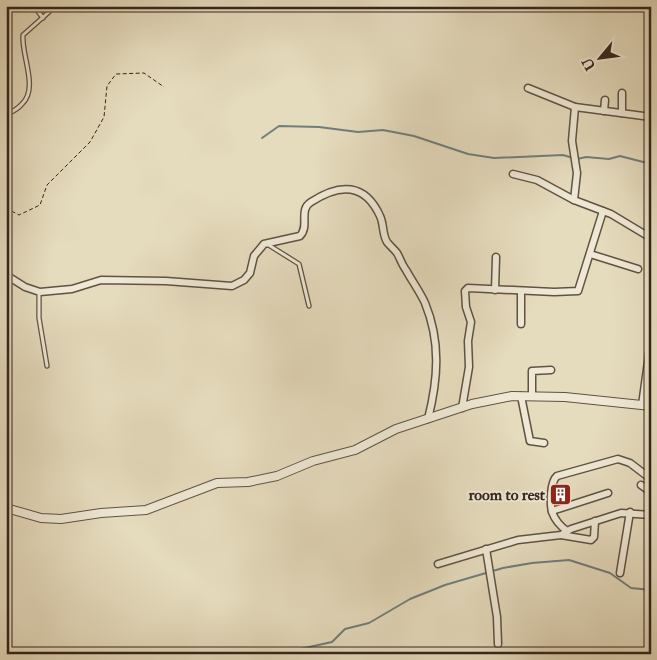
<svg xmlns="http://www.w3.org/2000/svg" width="657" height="660" font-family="'IM FELL Double Pica',serif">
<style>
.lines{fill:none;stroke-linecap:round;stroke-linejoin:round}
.stream{stroke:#717e7b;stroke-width:2}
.service-casing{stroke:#615244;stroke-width:5.5}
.minor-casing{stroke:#615244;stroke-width:9}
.tertiary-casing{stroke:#615244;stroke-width:10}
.path{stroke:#35251c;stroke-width:1;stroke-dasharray:4 2.5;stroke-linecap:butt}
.service{stroke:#eee8d4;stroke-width:3}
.minor{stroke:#eee8d4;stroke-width:6}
.tertiary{stroke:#eee8d4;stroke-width:8}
.labels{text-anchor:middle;stroke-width:4;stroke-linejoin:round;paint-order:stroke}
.poi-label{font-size:16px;font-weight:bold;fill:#35251c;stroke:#eee8d4;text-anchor:end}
</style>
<rect width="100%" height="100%" fill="#e5dbbd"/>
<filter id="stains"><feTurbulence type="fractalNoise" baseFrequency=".004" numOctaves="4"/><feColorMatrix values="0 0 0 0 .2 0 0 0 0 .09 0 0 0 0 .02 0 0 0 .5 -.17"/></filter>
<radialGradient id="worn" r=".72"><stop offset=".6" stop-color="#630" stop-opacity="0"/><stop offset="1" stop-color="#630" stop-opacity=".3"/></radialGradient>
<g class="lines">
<!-- stream -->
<g class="stream">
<path d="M262,138l17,-12 40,1 39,5 25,-2 31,6 54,18 26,4 69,-3 10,3"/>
<path d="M577,159l9,-2 23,2 11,-3 31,8"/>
<path d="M277,654l55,-12 13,-13 24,-6 41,-24 35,-14 58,-17 29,-5 37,-3 41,13 21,15 20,2"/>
</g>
<defs>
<g id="service">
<path d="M34,6l9,12"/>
<path d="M6,115c6,-3 12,-6 16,-11 17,-16 -1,-49 1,-69l26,-23 3,-6"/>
<path d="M267,244l32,20 10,42"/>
<path d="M39,292v26l8,48"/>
</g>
<g id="minor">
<path d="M528,88l47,19"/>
<path d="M622,93v20"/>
<path d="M604,111l1,-11"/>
<path d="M651,117l-76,-10 -3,34 5,32 -3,27 37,14 40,24"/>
<path d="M513,174l24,6 37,20"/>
<path d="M590,254l48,15"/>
<path d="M6,275l19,12 15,5 32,-3 29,-9 65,1 66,5 12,-6 6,-7 4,-17 10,-12 36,-8c10,-10 -2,-26 11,-34 29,-19 54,-19 69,14 4,8 2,18 7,26 3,4 7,7 10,11 3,5 5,12 9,17 6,11 14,22 19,33 16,39 13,76 3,116"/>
<path d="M495,290l1,-33"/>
<path d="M521,324v-33"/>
<path d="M521,396l9,45 14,2"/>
<path d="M532,396v-25l19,-1"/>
<path d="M642,405l9,-65"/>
<path d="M462,408l7,-41 -1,-26 3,-19 -5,-15 -1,-16 3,-3 86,4 24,-1 25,-80"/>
<path d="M641,485l10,7"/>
<path d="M552,511l56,-18"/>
<path d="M567,531c-7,-5 -12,-11 -15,-19 -2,-9 -2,-30 5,-36l61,-17 12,4 21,16"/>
<path d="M561,535l30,5 3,-3 1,-16"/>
<path d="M486,549l11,68 1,27"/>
<path d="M438,564l80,-24 43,-5 10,-6 50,-16 30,2"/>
<path d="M620,573l10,-61"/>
</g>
<path id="tertiary" d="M6,508l35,10 20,1 40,-6 45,-3 71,-27 31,-1 29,-6 36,-15 42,-11 41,-21 76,-25 40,-8 53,1 86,9"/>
</defs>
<!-- service casing -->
<use href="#service" class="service-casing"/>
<!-- minor casing -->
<use href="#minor" class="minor-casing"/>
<!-- tertiary casing -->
<use href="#tertiary" class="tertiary-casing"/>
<!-- path -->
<path class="path" d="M6,208l13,7 21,-10 7,-20 43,-43 14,-25 3,-31 9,-12 28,-1 20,14"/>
<!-- service -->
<use href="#service" class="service"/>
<!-- minor -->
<use href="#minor" class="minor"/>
<!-- tertiary -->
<use href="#tertiary" class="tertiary"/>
</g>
<!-- icons -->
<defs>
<symbol id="building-square" viewBox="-11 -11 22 22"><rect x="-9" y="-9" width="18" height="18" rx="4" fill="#8f2418" stroke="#eee8d4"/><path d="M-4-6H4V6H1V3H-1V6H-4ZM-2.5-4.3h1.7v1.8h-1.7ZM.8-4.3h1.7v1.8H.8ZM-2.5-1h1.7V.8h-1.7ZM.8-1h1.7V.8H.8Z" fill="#fff"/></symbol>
</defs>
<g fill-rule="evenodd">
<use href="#building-square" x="548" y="482" width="25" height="25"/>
</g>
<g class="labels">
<!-- poi labels -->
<g class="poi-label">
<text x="545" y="500">room to rest</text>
</g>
</g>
<!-- margin -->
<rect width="657" height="660" fill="none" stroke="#e5dbbd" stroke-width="25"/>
<rect x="8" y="8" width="642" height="645" fill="none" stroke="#35251c" stroke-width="2.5"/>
<rect x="12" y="12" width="632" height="635" fill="none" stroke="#35251c"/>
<!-- north arrow -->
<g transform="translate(600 58) rotate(241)" stroke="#eee8d4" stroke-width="4" paint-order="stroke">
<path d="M0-4L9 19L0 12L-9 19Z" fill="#35251c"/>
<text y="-8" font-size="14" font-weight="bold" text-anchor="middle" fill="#35251c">U</text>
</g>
<rect width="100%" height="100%" filter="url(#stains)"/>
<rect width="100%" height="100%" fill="url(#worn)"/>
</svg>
